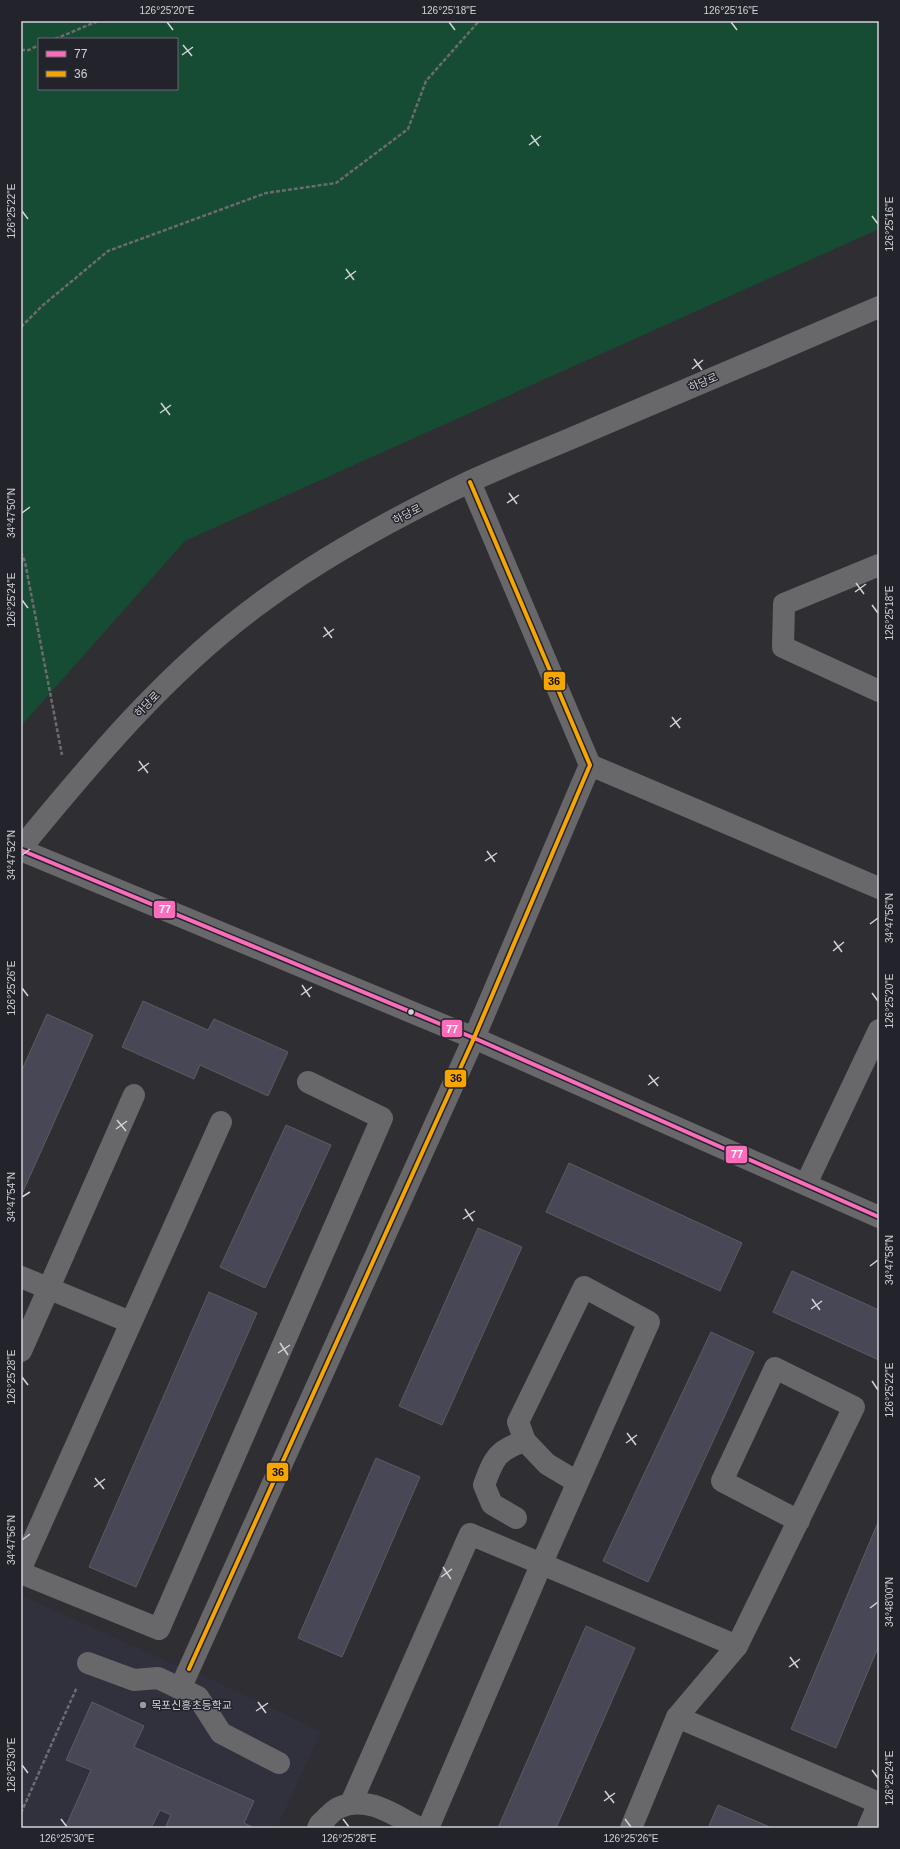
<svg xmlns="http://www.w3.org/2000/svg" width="900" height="1849" font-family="Arial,'Noto Sans KR',sans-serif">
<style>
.built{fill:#31313e}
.green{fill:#164b34;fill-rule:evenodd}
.building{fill:#484756;stroke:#5c5c61}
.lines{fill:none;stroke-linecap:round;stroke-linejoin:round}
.path{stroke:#6c6c6f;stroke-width:2.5;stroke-dasharray:4 2;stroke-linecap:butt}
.minor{stroke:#68686b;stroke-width:22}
.bus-1-casing{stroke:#23232b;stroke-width:7}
.bus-2-casing{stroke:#23232b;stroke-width:7}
.bus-1{stroke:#fb6dba;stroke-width:4}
.bus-2{stroke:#f7a600;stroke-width:4}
.ticks{fill:none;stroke:#d2d2d8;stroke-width:1.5}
.bus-dot{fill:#d2d2d8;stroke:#23232b;stroke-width:1.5}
.poi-dot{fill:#99999e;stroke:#23232b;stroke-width:1.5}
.labels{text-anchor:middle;stroke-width:3;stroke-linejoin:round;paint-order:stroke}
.street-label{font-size:11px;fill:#d2d2d8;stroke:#23232b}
.poi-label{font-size:11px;fill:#d2d2d8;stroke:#23232b;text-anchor:start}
.line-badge{stroke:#23232b;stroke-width:1.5}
.badge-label{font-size:11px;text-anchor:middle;font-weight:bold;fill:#fff}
.pale-badge-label{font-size:11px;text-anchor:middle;font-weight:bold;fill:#111}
.neatline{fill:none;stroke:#d2d2d8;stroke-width:1.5}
.ticks-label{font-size:10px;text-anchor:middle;fill:#d2d2d8}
</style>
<rect width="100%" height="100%" fill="#2e2e33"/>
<!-- built -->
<path class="built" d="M21,1595l150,68 18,6 132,62 -44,97h-256z"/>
<!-- green -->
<path class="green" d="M21,21h858v208l-694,312 -164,185zM39,39h138v50h-138z"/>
<!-- building -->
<g class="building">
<path d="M143,1001l65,29 6,-11 74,33 -20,44 -68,-31 -6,14 -72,-32z"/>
<path d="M47,1014l46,21 -72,161v-124z"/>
<path d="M286,1125l45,20 -66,143 -45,-21z"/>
<path d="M569,1163l173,80 -22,48 -174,-79z"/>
<path d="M478,1228l44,19 -80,178 -43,-19z"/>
<path d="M792,1271l87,39v50l-106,-48z"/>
<path d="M209,1292l48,21 -121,274 -47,-20z"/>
<path d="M711,1332l43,20 -106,230 -45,-21z"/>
<path d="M376,1458l44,19 -78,180 -44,-19z"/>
<path d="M879,1520v125l-43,103 -45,-19z"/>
<path d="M586,1626l49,22 -79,180h-58z"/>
<path d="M92,1702l52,24 -10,21 120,54 -10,22 10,5h-83l-5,-2 5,-11 -11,-5 -9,18h-86l26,-58 -25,-10z"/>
<path d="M718,1805l54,23h-64z"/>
</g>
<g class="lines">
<!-- path -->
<g class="path">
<path d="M55,39l43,-18"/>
<path d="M21,50h8l10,-5"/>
<path d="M21,327l21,-21 66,-55 158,-58 70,-10 72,-54 18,-48 53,-60"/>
<path d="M21,552l4,10 37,193"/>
<path d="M21,1813l56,-126"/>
</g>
<!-- minor -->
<g class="minor">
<path d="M879,565l-95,39 -1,43 96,44"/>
<path d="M590,765l289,123"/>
<path d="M21,848c73,-89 148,-179 242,-247 64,-47 135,-85 206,-119 41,-19 83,-35 124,-53 95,-40 191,-81 286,-122"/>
<path d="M21,850l453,188 405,179"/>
<path d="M806,1184l73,-154"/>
<path d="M21,1277l109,45"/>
<path d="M21,1351l113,-256"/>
<path d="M516,1518l-24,-14 -8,-19c10,-27 13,-35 41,-44"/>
<path d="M21,1568l200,-446"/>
<path d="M21,1573l138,56 223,-511 -74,-36"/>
<path d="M88,1663l46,17 24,-2 40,19 23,36 58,30"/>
<path d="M180,1689l294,-651 116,-273 -120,-283"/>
<path d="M677,1717l202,86"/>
<path d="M351,1803l119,-269 267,112"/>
<path d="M318,1828l2,-4c6,-5 12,-13 18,-16 29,-14 56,7 81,20"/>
<path d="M428,1828l113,-263 108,-243 -65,-35 -66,135 7,19 22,23 30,18"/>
<path d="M631,1828l46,-111 60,-71 117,-239 -79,-39 -53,113 77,40"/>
<path d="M868,1828l11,-25"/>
</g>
<defs>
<path id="bus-1" d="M21,850l453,188 405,179"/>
<path id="bus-2" d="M189,1669l285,-631 116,-273 -120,-283"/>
</defs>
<!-- bus-1 casing -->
<use href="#bus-1" class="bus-1-casing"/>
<!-- bus-2 casing -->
<use href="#bus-2" class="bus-2-casing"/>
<!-- bus-1 -->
<use href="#bus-1" class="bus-1"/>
<!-- bus-2 -->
<use href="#bus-2" class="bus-2"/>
</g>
<!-- ticks -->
<path class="ticks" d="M167,22l6,8M449,22l6,8M731,22l6,8M183,45l9,11M182,55l11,-8M531,135l8,11M529,145l12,-9M22,211l6,8M872,216l6,8M346,269l8,11M345,279l11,-8M694,359l8,11M692,369l11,-9M161,403l9,12M160,413l11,-8M509,493l8,11M507,503l12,-8M22,513l8,-6M856,583l8,11M855,592l11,-8M22,600l6,8M872,605l6,8M324,627l8,11M323,637l11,-8M672,717l8,11M670,727l11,-9M139,761l9,12M138,771l11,-8M487,851l8,11M22,855l8,-6M485,861l12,-8M870,924l8,-6M834,941l8,11M833,951l11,-9M302,985l8,12M22,988l6,8M872,993l6,8M301,995l11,-8M649,1075l9,11M648,1085l11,-8M117,1120l9,11M116,1129l11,-8M22,1197l8,-5M465,1209l8,12M463,1219l12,-8M870,1266l8,-6M812,1299l8,11M811,1309l11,-8M280,1343l8,12M278,1353l12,-8M22,1377l6,8M872,1381l6,9M627,1433l9,12M626,1443l11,-8M95,1478l9,11M94,1487l11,-8M22,1540l8,-6M443,1567l8,12M441,1577l11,-8M870,1608l8,-6M790,1657l8,11M789,1667l11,-8M258,1702l8,11M256,1711l12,-8M22,1765l6,8M872,1770l6,8M605,1791l9,12M604,1801l11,-8M61,1819l6,8M343,1819l6,8M625,1819l6,8"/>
<!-- markers -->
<circle class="bus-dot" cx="411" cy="1012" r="3.5"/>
<circle class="poi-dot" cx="143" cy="1705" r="4"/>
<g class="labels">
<!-- street labels -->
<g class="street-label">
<text transform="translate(703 382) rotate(-23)" y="4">하당로</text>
<text transform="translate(407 514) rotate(-27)" y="4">하당로</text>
<text transform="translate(147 704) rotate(-46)" y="4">하당로</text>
</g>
<!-- poi labels -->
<g class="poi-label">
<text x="151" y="1709">목포신흥초등학교</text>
</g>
</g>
<g class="line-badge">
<rect x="543" y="671" width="23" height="20" rx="4" fill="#f7a600"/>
<rect x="153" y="900" width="23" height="19" rx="4" fill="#fb6dba"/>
<rect x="441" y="1019" width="22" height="19" rx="4" fill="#fb6dba"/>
<rect x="444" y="1069" width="23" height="19" rx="4" fill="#f7a600"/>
<rect x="725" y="1145" width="23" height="19" rx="4" fill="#fb6dba"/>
<rect x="266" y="1462" width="23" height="20" rx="4" fill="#f7a600"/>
</g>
<g class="badge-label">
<text x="165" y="913">77</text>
<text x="452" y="1033">77</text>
<text x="737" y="1158">77</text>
</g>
<g class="pale-badge-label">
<text x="554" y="685">36</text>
<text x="456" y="1082">36</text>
<text x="278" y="1476">36</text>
</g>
<!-- border -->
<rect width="900" height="1849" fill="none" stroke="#23232b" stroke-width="44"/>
<!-- legend -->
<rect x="38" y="38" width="140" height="52" fill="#23232b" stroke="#696970"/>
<rect x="46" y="51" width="20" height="6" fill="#fb6dba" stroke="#696970"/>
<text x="74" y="58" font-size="12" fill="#d2d2d8">77</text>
<rect x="46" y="71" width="20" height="6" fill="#f7a600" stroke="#696970"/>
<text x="74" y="78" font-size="12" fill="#d2d2d8">36</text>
<rect x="22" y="22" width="856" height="1805" class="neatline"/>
<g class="ticks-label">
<text x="167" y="14">126°25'20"E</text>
<text x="449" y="14">126°25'18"E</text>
<text x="731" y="14">126°25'16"E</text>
<text transform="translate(11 211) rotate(-90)" y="4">126°25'22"E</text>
<text transform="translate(889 224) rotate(-90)" y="4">126°25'16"E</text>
<text transform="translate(11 513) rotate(-90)" y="4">34°47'50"N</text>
<text transform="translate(11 600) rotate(-90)" y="4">126°25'24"E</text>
<text transform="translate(889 613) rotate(-90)" y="4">126°25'18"E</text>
<text transform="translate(11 855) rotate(-90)" y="4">34°47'52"N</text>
<text transform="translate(889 918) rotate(-90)" y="4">34°47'56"N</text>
<text transform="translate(11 988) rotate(-90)" y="4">126°25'26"E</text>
<text transform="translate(889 1001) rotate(-90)" y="4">126°25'20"E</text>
<text transform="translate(11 1197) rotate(-90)" y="4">34°47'54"N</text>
<text transform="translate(889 1260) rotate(-90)" y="4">34°47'58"N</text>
<text transform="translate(11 1377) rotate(-90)" y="4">126°25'28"E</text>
<text transform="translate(889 1390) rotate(-90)" y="4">126°25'22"E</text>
<text transform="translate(11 1540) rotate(-90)" y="4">34°47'56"N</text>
<text transform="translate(889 1602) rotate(-90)" y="4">34°48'00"N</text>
<text transform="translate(11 1765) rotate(-90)" y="4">126°25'30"E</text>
<text transform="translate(889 1778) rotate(-90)" y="4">126°25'24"E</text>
<text x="67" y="1842">126°25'30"E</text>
<text x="349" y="1842">126°25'28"E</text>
<text x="631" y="1842">126°25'26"E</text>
</g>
</svg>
